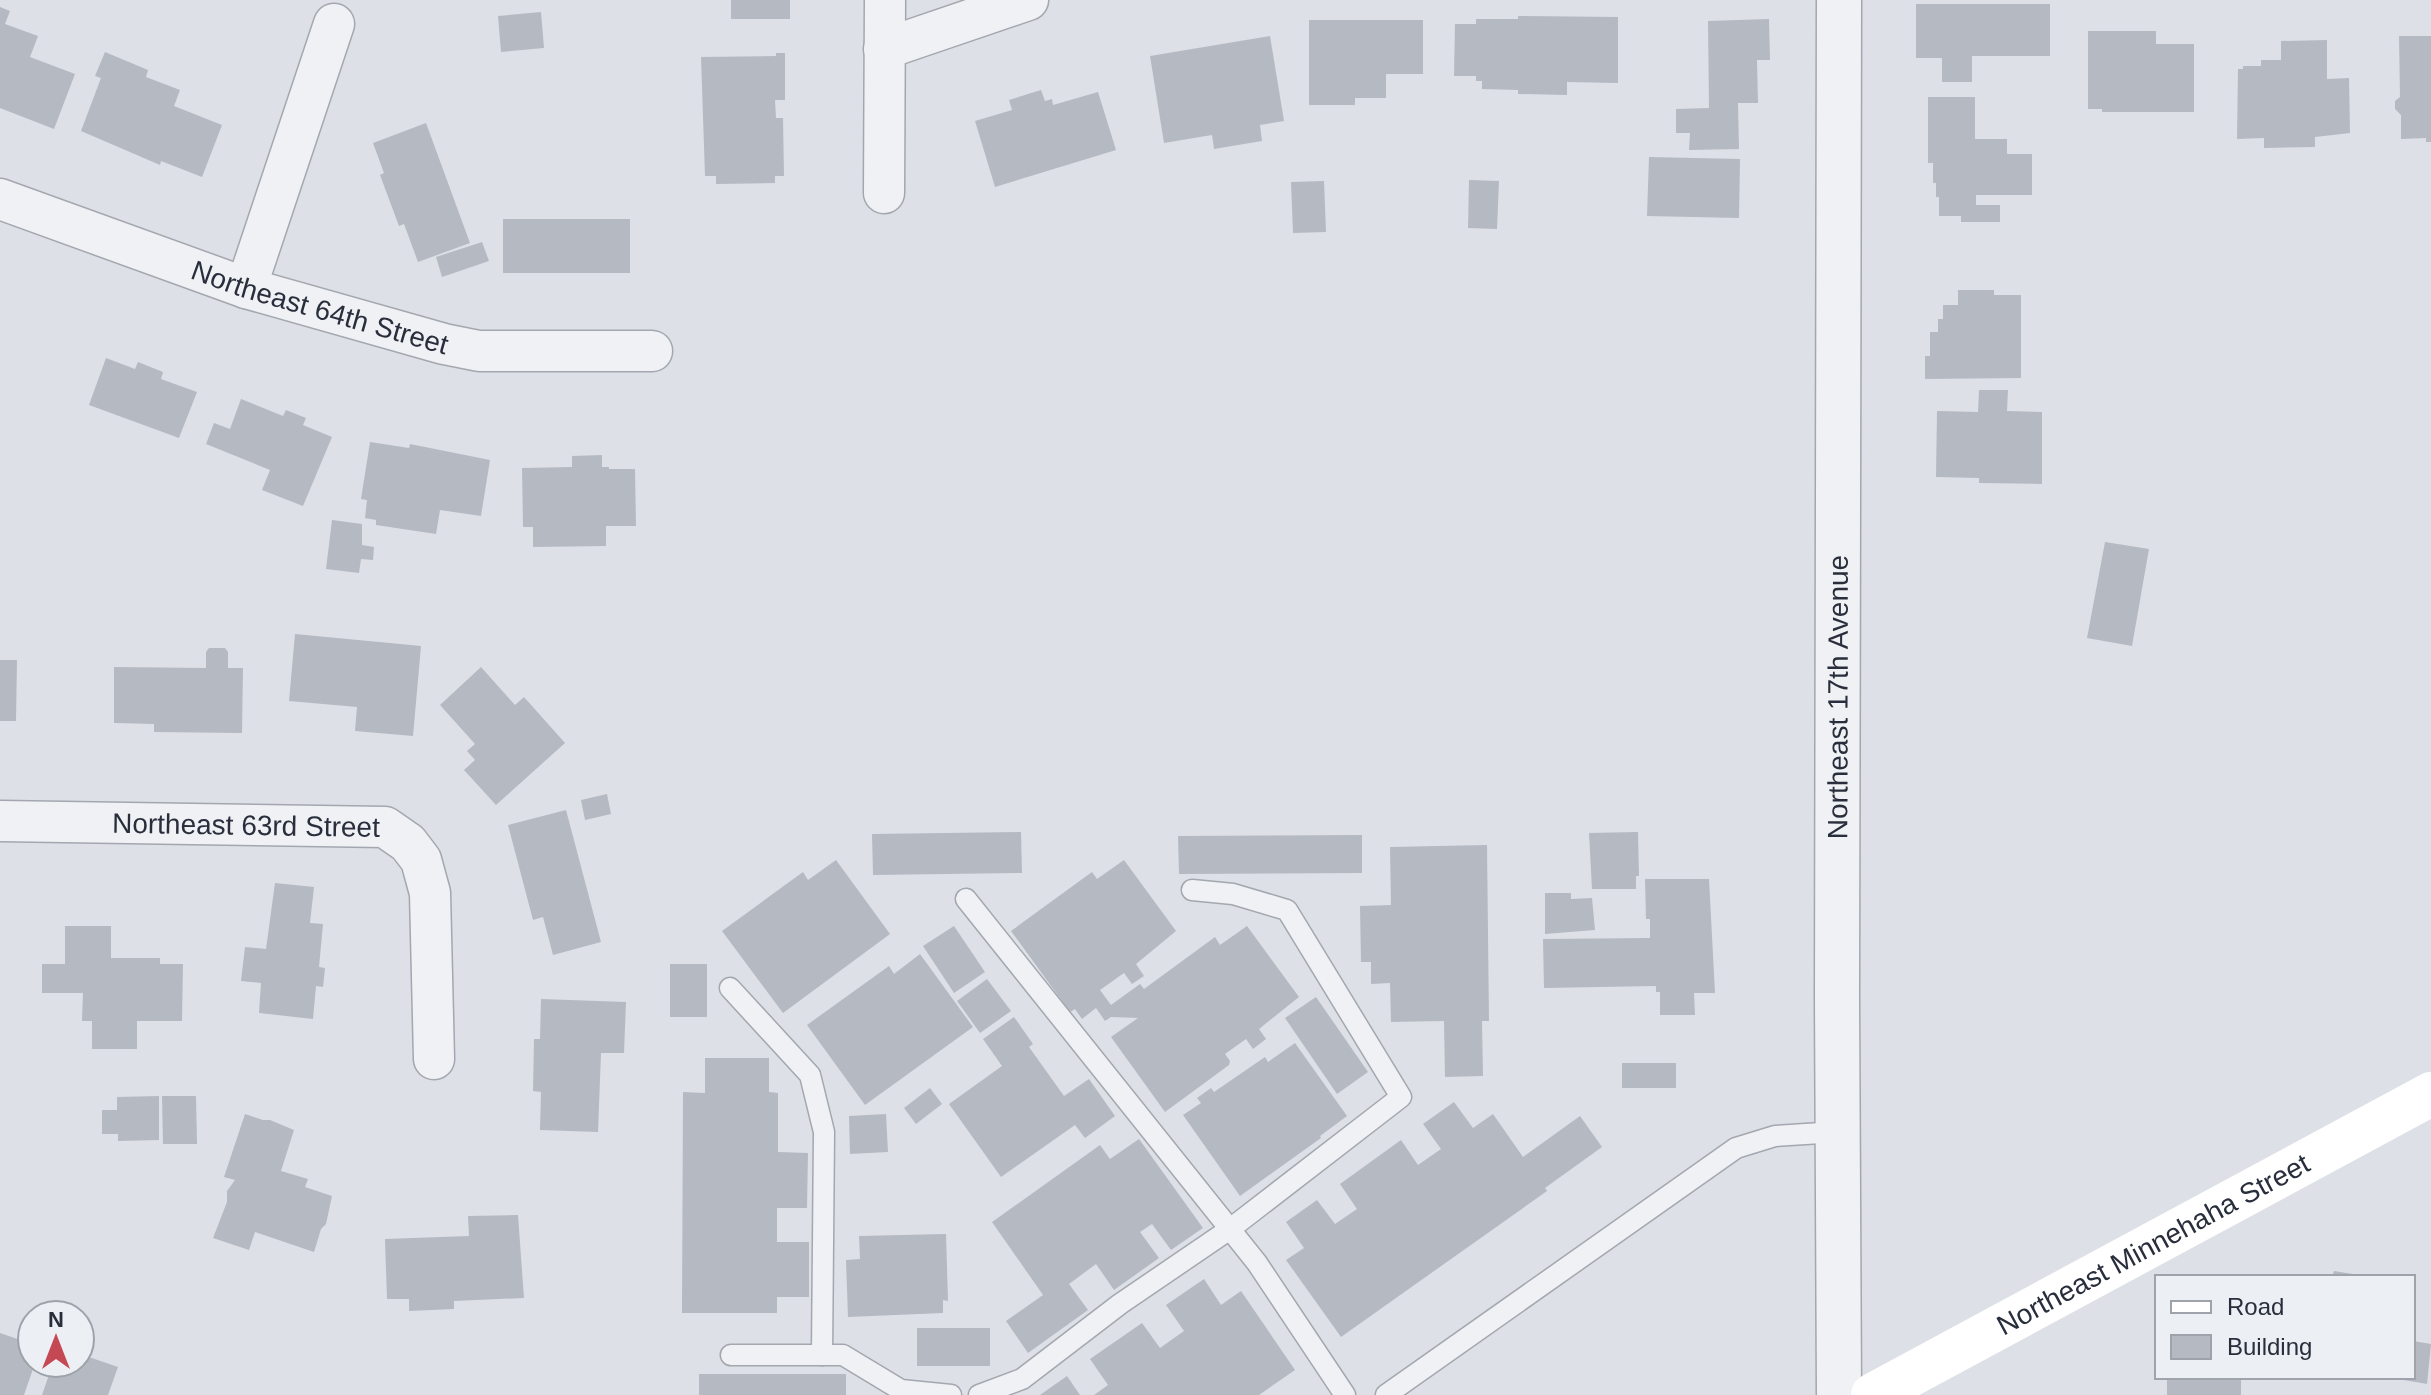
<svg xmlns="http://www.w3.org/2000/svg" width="2431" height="1395" font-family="Arial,sans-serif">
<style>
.building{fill:#b5b9c2}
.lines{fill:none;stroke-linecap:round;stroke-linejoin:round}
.service-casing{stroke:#a3a7af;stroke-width:23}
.minor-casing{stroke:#a3a7af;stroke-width:43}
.tertiary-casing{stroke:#a3a7af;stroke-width:47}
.service{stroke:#f0f1f5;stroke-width:20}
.minor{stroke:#f0f1f5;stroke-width:40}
.tertiary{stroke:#f0f1f5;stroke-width:44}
.secondary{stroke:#fff;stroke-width:44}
.labels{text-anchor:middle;stroke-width:6;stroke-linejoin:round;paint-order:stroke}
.street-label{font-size:28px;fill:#282e3b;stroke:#eceff4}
</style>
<rect width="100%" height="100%" fill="#dde0e6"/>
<!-- building -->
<g class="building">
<rect x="731" y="0" width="59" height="19"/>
<path d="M1916,4h134v52h-78v26h-30v-24h-26z"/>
<path d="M0,7l10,4 -5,13 33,12 -8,21 45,17 -21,55 -54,-21z"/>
<path d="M541,12l3,36 -43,4 -3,-36z"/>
<path d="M1518,16l100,1v66l-51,-1v13l-49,-1v-4l-36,-1v-8h-6v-5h-22l1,-52h21v-5h42z"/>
<path d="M1769,19l1,41h-13l1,43h-20l1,46 -50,1 1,-17h-14v-24l33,-1 -1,-87z"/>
<path d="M1309,20h114v54h-37v24h-31v7h-46z"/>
<path d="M2088,31h68v13h38v68h-92v-3h-14z"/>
<path d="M1270,36l14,85 -24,4 2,16 -48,8 -2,-14 -48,8 -14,-87z"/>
<path d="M2399,36h32v106h-5v-4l-25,1v-24l-6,-6v-8l5,-4z"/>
<path d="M2327,40v39l22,-1 1,55 -35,4v10l-51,1v-10l-27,1 1,-70h5v-3h18v-6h20v-19z"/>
<path d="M105,52l43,18 -2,7 34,13 -6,16 48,19 -20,52 -41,-16 -1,4 -79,-34 20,-53 -6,-2z"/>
<path d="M776,53h9v47h-10l1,18h7l1,58h-9v7l-59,1v-8h-11l-4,-119 75,-1z"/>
<path d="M1041,90l4,11 7,-2 1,6 45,-13 18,58 -121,37 -20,-66 37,-11 -3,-10z"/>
<path d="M1928,97h47v42h32v15h25v41h-56v10h24v17h-39v-6h-22v-19h-3v-14h-3v-20h-5z"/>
<path d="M426,123l44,120 -52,19 -14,-38 -5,2 -19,-51 4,-2 -11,-30z"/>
<path d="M1649,157l91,2 -1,59 -92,-2z"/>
<path d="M1469,180l30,1 -2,48 -29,-1z"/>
<path d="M1324,181l2,51 -33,1 -2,-51z"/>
<rect x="503" y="219" width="127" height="54"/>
<path d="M482,242l7,19 -47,16 -6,-20z"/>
<path d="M1958,290h36v5h27v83l-96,1v-23h5v-24h8v-13h5v-14h15z"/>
<path d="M106,358l29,11 3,-7 25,10 -2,7 36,13 -18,46 -90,-33z"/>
<path d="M1979,390h29l-1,21 35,1v72l-63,-1v-5l-43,-1 1,-66 41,1z"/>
<path d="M241,399l42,17 3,-6 20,8 -3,7 29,12 -29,69 -41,-16 8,-20 -64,-26 8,-21 16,6z"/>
<path d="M370,442l39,6 1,-4 80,16 -9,56 -41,-6 -4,24 -60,-9v-5l-11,-2 2,-18 -6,-1z"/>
<path d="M602,455v12h7v2h26l1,57h-30v20l-73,1v-20h-10l-1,-59 50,-1v-11z"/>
<path d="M332,520l30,4v21l12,2 -1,13 -12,-1 -2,14 -33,-4z"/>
<path d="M2105,542l44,7 -17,97 -45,-8z"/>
<path d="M295,634l126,12 -8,90 -58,-5 2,-24 -68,-6z"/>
<path d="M209,648h16l3,4v16h15l-1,65 -88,-1v-8l-40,-1v-56l92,1v-16z"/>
<path d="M0,660h17l-1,61h-16z"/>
<path d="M481,667l34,38 9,-8 41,46 -69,62 -32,-35 11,-10 -8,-9 8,-7 -35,-39z"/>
<path d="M607,794l4,20 -26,6 -4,-20z"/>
<path d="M566,810l35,132 -48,13 -10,-38 -10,3 -25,-95z"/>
<path d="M1021,832l1,41 -149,2 -1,-41z"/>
<path d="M1638,832l1,44h-3v13h-44l-3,-56z"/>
<path d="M1362,835v38l-183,1 -1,-38z"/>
<path d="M1487,845l2,176h-7l1,55 -38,1 -1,-56 -53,1 -1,-39 -19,1v-22h-10l-1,-56 31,-1 -1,-58z"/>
<path d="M836,860l54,74 -107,79 -61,-82 81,-59 5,8z"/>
<path d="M1124,860l52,71 -40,33 8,12 -12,8 -8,-11 -24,17 11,15 29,-21 4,5 71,-52 5,8 27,-19 52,71 -40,32 7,10 -13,10 -7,-10 -21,15 5,7 -1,4 -64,47 -54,-75 27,-19 -27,-1 -6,4 -9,-13 -14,11 -7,-10 -5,3 -59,-81 81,-59 5,7z"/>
<path d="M1645,879h64l6,114h-21l1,22h-35v-23h-4v-6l-112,2 -1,-49 107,-1v-19h-4z"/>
<path d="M275,883l39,4 -4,36 13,1 -4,43 6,1 -2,19 -7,-1 -3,33 -54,-6 2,-30 -20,-2 4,-34 21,2z"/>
<path d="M1545,893h26v6l21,-1 3,32 -50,4z"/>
<path d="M65,926h46v32h49v6h23l-1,57h-45v28h-45v-28h-10l1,-28h-41v-29h23z"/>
<path d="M954,926l31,46 -31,21 -31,-47z"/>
<path d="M920,954l53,73 -108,78 -58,-80 82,-59 5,8z"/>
<rect x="670" y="964" width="37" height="53"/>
<path d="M987,979l24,32 -31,22 -23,-32z"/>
<path d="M1316,997l52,75 -31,22 -52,-76z"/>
<path d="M541,999l85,3 -2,51h-23l-3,79 -58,-2 1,-38 -8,-1 1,-52h6z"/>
<path d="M1014,1017l19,27 -4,3 35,49 25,-17 26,37 -30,22 -10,-13 -74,52 -52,-73 53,-38 -19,-27z"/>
<path d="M1295,1043l52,73 -27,20 1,2 -81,58 -57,-81 18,-12 -4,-5 14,-10 3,4 51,-35 3,5z"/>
<path d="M705,1058h64v34l9,1v59l30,1 -1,55h-30v34h32v55h-32v16h-95l1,-221 22,1z"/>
<rect x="1622" y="1063" width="54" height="25"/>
<path d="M930,1088l12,16 -26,20 -12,-16z"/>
<path d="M159,1096v44l-41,1v-7h-16v-24h15v-13z"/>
<path d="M162,1096h34l1,48h-34z"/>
<path d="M1454,1102l19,26 20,-14 30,43 57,-41 22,31 -57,41 2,3 -206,146 -55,-77 18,-12 -18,-26 31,-22 18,24 22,-15 -17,-25 61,-44 17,25 23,-16 -18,-25z"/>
<path d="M245,1114l18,6h7l24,10 -13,41 27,8 -3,8 27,9 -6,28 -5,5 -7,23 -59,-20 -6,18 -36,-12 14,-36v-11l8,-11 -11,-3z"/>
<path d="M886,1114l2,38 -38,2 -1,-38z"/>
<path d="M1139,1139l64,89 -32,22 -19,-26 -12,8 19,26 -45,32 -18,-26 -27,20 19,26 -60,43 -22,-32 37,-26 -51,-73 108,-77 10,14z"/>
<path d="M518,1215l6,83 -70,3v8l-45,2v-12h-22l-2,-60 84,-3 -1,-20z"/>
<path d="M946,1234l2,67 -5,-1v13l-95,4 -2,-57 14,-1 -1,-23z"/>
<path d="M2334,1271l25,4v2h-27z"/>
<path d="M1204,1279l17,26 20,-14 54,79 -36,25h-165l14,-10 -18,-26 52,-36 18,25 24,-17 -18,-26z"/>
<rect x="917" y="1328" width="73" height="38"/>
<path d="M0,1333l32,11v19h3l-11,32h-24z"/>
<path d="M2413,1341l18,3 -4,40 -29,-5 15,-2z"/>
<path d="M80,1354l38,13 -10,28h-66l11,-32h27z"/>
<rect x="699" y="1374" width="147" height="21"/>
<path d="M1067,1376l13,19h-40z"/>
<rect x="2167" y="1377" width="74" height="18"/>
</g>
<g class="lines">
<defs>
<g id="service">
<path d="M966,899l291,364 88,132"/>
<path d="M730,988l80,87 14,57 -2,223"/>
<path d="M731,1355h112l58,35 50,5"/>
<path d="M979,1395l43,-16 98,-75 110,-75 171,-132 -114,-187 -54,-16 -41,-4"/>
<path d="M1386,1395l350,-247 39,-12 62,-4"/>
</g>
<g id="minor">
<path d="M884,49l144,-49"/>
<path d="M884,193l1,-193"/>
<path id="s1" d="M0,199l246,89 198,56 35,7h173"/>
<path d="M246,288l88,-264"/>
<path id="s2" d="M0,821l385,6 23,16 13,17 9,33 4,166"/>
</g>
<g id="tertiary">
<path id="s3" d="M1839,1395l-2,-397 2,-998"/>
</g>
</defs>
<!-- service casing -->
<use href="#service" class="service-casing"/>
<!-- minor casing -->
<use href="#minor" class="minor-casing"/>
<!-- tertiary casing -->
<use href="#tertiary" class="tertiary-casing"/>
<!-- service -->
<use href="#service" class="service"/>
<!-- minor -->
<use href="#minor" class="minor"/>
<!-- tertiary -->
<use href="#tertiary" class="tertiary"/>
<!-- secondary -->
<path class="secondary" id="s4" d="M1873,1395l558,-301"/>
</g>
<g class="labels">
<!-- street labels -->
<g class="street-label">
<text dy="10" stroke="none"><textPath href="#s1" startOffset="338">Northeast 64th Street</textPath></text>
<text dy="10" stroke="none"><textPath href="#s3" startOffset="698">Northeast 17th Avenue</textPath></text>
<text dy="10" stroke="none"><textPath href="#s2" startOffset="246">Northeast 63rd Street</textPath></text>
<text dy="10" stroke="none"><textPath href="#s4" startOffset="318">Northeast Minnehaha Street</textPath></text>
</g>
</g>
<!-- legend -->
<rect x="2155" y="1275" width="260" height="104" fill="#eceff4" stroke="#9ea2aa" stroke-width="2"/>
<rect x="2171" y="1301" width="40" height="12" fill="#ffffff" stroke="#9ea2aa" stroke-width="2"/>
<text x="2227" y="1315" font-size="24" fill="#282e3b">Road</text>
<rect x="2171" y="1335" width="40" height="24" fill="#b5b9c2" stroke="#9ea2aa" stroke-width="2"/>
<text x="2227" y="1355" font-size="24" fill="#282e3b">Building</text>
<!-- north arrow -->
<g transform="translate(56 1339)"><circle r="38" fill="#eceff4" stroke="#9ea2aa" stroke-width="2"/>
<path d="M0-6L14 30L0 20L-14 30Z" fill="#c44955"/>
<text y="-12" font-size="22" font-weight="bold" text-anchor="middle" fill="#282e3b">N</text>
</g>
</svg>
